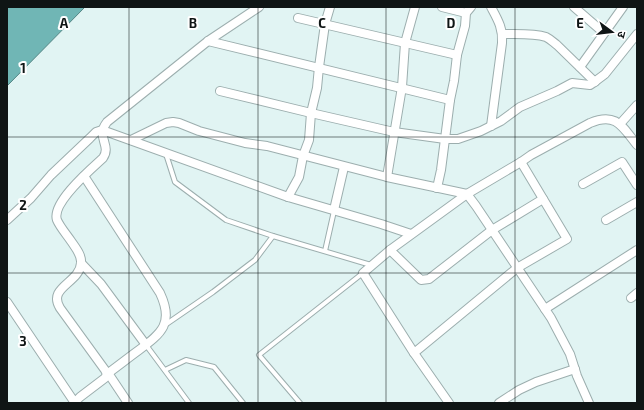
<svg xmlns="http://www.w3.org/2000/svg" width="644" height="410" font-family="'Exo 2','Noto Sans Devanagari',sans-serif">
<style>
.water{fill:#70b6b5;stroke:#538685}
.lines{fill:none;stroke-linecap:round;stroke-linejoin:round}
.service-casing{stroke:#9caeae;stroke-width:6}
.minor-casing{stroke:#9caeae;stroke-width:10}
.service{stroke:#fff;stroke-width:4}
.minor{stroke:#fff;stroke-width:8}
.grid{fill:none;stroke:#0f1515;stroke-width:1;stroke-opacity:0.55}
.grid-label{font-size:13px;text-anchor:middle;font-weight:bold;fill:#0f1515;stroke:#fff;stroke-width:4;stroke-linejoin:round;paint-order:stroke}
</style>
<rect width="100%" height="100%" fill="#e1f4f3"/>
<!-- water -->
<path class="water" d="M7,7h78l-78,79z"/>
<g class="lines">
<defs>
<g id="service">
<path d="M166,154l9,28 51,38 47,16 98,29"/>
<path d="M325,251l9,-40"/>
<path d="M165,325l48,-33 42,-32 18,-24"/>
<path d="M146,345l43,58"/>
<path d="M165,370l21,-10 28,7 29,36"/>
<path d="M300,403l-41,-48 104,-82"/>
</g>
<g id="minor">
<path d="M442,7l24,6"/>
<path d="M491,7c7,13 12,21 11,36l-11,83"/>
<path d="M574,7l30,26"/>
<path d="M298,18l159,37"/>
<path d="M503,34c13,0 31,-1 43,3 4,2 7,5 11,8l38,37"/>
<path d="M208,41l242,59"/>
<path d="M580,67l43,-60"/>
<path d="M220,91l91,22 83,19 51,7h13l23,-8 20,-10 19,-14 37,-16 15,-8 18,2 3,-2 12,-9 32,-40"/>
<path d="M620,124l17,-19"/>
<path d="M131,140l35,-17 7,-1 6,1 20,8 46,12 22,3 120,31 80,17 9,12 75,112 19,36 7,22 12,27"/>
<path d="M84,176l76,117c14,30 2,40 -21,57 -11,8 -21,16 -32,24"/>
<path d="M387,177l15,-90 3,-44 10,-36"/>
<path d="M583,184l39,-22 15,23"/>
<path d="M437,188l4,-18 9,-70 4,-19 3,-26 8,-29 1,-13 5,-6"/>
<path d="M288,197l11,-20 4,-21 6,-16 2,-27 6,-25 2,-21 6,-43 5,-17"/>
<path d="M334,210l10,-43"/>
<path d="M7,220l24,-22 20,-23 39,-37 6,-6 6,-2 186,67 93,27 30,10"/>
<path d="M606,220l31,-18"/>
<path d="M390,250l31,30 8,-1 63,-49 51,-31"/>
<path d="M81,263l20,21 45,61"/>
<path d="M631,298l6,-5"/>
<path d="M7,302l68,101"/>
<path d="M545,309l92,-59"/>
<path d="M414,353l103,-85 50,-29 -46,-77"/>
<path d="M108,373l20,30"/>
<path d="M76,403l1,-3 3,-3 25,-19 2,-4 -2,-4 -45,-62c-13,-21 20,-25 21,-45 1,-8 -6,-16 -10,-22 -4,-6 -11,-14 -14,-21 -6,-17 34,-51 46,-62 9,-13 -8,-21 4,-36l101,-81 51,-34"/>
<path d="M449,403l-35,-50 -51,-80 27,-23 77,-56 54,-32 10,-7 59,-32c26,-11 32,3 47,22"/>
<path d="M499,403l20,-13 17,-8 39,-13"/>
</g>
</defs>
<!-- service casing -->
<use href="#service" class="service-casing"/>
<!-- minor casing -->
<use href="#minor" class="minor-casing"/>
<!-- service -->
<use href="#service" class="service"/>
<!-- minor -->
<use href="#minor" class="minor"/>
</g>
<!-- grid -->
<path class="grid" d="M129,7v396M258,7v396M386,7v396M515,7v396M7,137h630M7,273h630"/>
<g class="grid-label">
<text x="64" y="28">A</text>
<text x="193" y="28">B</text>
<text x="322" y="28">C</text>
<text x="451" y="28">D</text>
<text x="580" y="28">E</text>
<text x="23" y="73">1</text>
<text x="23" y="210">2</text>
<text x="23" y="346">3</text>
</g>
<!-- border -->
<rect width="644" height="410" fill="none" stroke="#0f1515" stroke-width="16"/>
<!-- north arrow -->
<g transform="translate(612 32) rotate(105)" stroke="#ffffff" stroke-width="3" paint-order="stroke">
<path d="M0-3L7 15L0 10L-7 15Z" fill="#0f1515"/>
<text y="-6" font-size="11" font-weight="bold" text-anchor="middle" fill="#0f1515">उ</text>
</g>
</svg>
